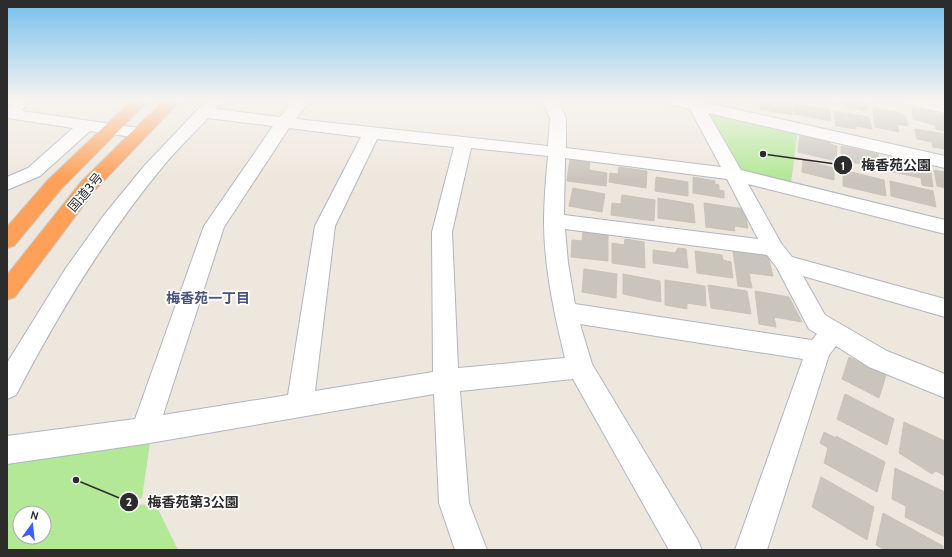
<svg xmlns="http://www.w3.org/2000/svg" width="952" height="557" font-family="Cabin,'Noto Sans JP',sans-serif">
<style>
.green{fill:#b2e896;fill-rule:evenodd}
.building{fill:#c9c5bc;stroke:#cac3b6}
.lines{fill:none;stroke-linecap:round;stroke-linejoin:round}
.minor-casing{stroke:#b1b4c0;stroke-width:2}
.highway-casing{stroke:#c8c8c8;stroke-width:2}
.minor{fill:#fff;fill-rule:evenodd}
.highway{fill:#ffa058;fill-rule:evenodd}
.labels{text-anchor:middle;stroke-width:3.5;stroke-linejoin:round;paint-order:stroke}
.street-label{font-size:13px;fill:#2c2c2c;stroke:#fff}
.neighbourhood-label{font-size:14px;font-weight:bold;fill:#495280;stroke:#fff}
.leader{fill:none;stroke:#2c2c2c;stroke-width:1.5}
.callout-dot{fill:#2c2c2c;stroke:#fff;stroke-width:1.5}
.mark-label{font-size:12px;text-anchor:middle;font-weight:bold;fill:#fff}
.callout-label{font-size:14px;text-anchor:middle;font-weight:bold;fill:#2c2c2c;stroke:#fff;stroke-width:3.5;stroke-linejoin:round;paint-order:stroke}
</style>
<rect width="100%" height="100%" fill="#eee7dd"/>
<!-- green -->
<g class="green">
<path d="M716,113l81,21 -6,50 -48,-10 -33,-57z"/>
<path d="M150,443l-8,55 -20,6 34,1 22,45h-171v-88zM20,513h24v24h-24z"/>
</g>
<!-- building -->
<g class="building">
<path d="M761,101l31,1v13l-32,-6z"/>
<path d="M836,101h30l2,8 -4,-1 1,3 -19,-4v-2l-10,-2z"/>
<path d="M794,104l36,6 1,11 -37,-7z"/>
<path d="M873,107l32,7 3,12 -11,-2 2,8 -24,-5z"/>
<path d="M912,108l33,7v18l-1,-2 -8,-2 -1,-4 -22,-6z"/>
<path d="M834,111l35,6 3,12 -16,-3v3l-20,-3z"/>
<path d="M915,129l30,5v15l-12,-2 -1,-5 -15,-3z"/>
<path d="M800,134l30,8v2l7,2 -1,15 -38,-9z"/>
<path d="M841,146l37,8 1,12 -14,-3 1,2 -25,-5z"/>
<path d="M887,157l43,9 3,21 -11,-2 -1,-7 -32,-7z"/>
<path d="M570,158l20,3 -1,9 18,3 -1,13 -39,-5z"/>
<path d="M803,160l31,8v12l-32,-8z"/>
<path d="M619,167l28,4 -1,17 -37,-6 1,-9 8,1z"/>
<path d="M843,170l41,10 2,16 -43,-10z"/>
<path d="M934,170l11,2v16l-8,-2z"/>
<path d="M656,177l32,5v14l-33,-5z"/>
<path d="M693,177l22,4v3l4,1v5l5,1v7l-31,-5z"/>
<path d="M890,181l43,10 3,16 -45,-11z"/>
<path d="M573,188l32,6 -3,18 -33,-6z"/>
<path d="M622,195l33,5 -1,21 -43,-6 1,-12 9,1z"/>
<path d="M658,198l35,6 2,19 -37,-5z"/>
<path d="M704,203l40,6 4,19 -14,-2 1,5 -29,-4z"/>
<path d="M583,232l25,3v26l-37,-4 1,-17 10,1z"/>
<path d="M625,239l19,3 1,26 -33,-5v-20l12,2z"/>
<path d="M678,248l8,1 2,19 -35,-5v-13l22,3z"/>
<path d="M695,251l27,4 1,5 8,2 2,16 -36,-5z"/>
<path d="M733,251l35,5 5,20 -24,-3 3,15 -14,-2z"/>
<path d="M584,269l33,5 -1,24 -34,-6z"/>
<path d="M623,274l37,7 1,21 -38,-8z"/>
<path d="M665,280l40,6 1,20 -19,-3v6l-22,-4z"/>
<path d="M708,285l39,6 4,23 -40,-6z"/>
<path d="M755,291l34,6 13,25 -28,-5 2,10 -17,-3z"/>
<path d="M849,357l37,18 -7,23 -37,-19z"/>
<path d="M845,394l49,25 -7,26 -50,-26z"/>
<path d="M904,422l41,19v35l-9,-5 -4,3 -33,-21z"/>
<path d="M824,432l12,6v-2l49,26 -8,30 -53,-29 4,-15 -8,-5z"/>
<path d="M895,468l50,24v45l-40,-20 1,-11 -14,-7z"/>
<path d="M821,477l53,30 -7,33 -55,-33z"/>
<path d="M883,513l60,33v4h-58l-9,-5z"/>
</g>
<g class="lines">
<defs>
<g id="minor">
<path d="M12,101h16l-6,10 117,17 6,1 2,4 -2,4 -6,1 -49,-7 -50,45 -33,14v-13l21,-9 45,-40 -66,-10v-9z"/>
<path d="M206,101h15l-5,8 64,8 12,-16h17l-13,18 252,27 2,-28 -8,-17h16l8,17v30l155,19 -31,-58 -20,-5 -2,-3h31l246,55v12l-237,-55 33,57 204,50v14l-197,-50 33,59 11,14 153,42v18l-142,-41 22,39 62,36 58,23v24l-76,-31 -33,-21 -7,9 -62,195h-32l68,-191 -223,-35 12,40 105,175 5,11h-33l-96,-171 -113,12 9,112 18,47h-32l-16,-47 -5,-109 -290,50 -137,20v-28l128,-17 69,-193 69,-100 -65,-8c-15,16 -30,30 -44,47 -58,70 -106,149 -148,230l-9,4v-36l59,-95 38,-53 41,-50zM289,128l72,9 -46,89 -27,169 -125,20 61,-188zM377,139l77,8 -22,85 1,140 -118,19 20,-165zM471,148l77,8c-2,22 -4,43 -4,65 0,46 10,92 21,137l-107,10 -6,-136zM565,158l162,21 31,60 -194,-24zM565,229l202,26 10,13 32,61 8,5 -5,6 -237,-36 -7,-41z"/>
<path d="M902,101h34l9,2v10l-41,-9z"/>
</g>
<g id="highway">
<path d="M131,101h17l-86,87 -48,58 -7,2v-21l41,-47z"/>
<path d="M163,101h17l-85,89 -80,107 -8,3v-25l74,-93z"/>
</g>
</defs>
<!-- minor casing -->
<use href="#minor" class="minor-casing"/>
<!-- highway casing -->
<use href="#highway" class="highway-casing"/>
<!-- minor -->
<use href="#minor" class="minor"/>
<!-- highway -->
<use href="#highway" class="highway"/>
</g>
<!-- sky -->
<linearGradient id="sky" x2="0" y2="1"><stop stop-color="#75c0ee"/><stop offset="0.56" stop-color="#f7f4f0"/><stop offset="1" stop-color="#f7f4f0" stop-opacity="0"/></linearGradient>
<rect width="952" height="179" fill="url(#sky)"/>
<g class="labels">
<!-- street labels -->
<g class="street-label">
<text transform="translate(85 192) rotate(-50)" y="5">国道3号</text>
</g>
<!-- neighbourhood labels -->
<g class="neighbourhood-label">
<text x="208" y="303">梅香苑一丁目</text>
</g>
</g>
<!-- callouts -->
<path class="leader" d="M763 154L843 165M76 480L129 502"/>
<g class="callout-dot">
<circle cx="763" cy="154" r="4"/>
<circle cx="76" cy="480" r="4"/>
<circle cx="843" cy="165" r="10"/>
<circle cx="129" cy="502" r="10"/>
</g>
<g class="mark-label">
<text x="843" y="170">1</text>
<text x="129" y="506">2</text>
</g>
<g class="callout-label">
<text x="896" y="170">梅香苑公園</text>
<text x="193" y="507">梅香苑第3公園</text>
</g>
<!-- border -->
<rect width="952" height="557" fill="none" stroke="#2c2c2c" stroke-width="16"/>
<!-- north arrow -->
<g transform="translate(32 525) rotate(15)"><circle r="19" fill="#ffffff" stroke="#ababab"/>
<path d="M0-3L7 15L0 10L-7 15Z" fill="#3a5eff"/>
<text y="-6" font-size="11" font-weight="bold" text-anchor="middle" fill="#2c2c2c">N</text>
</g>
</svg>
